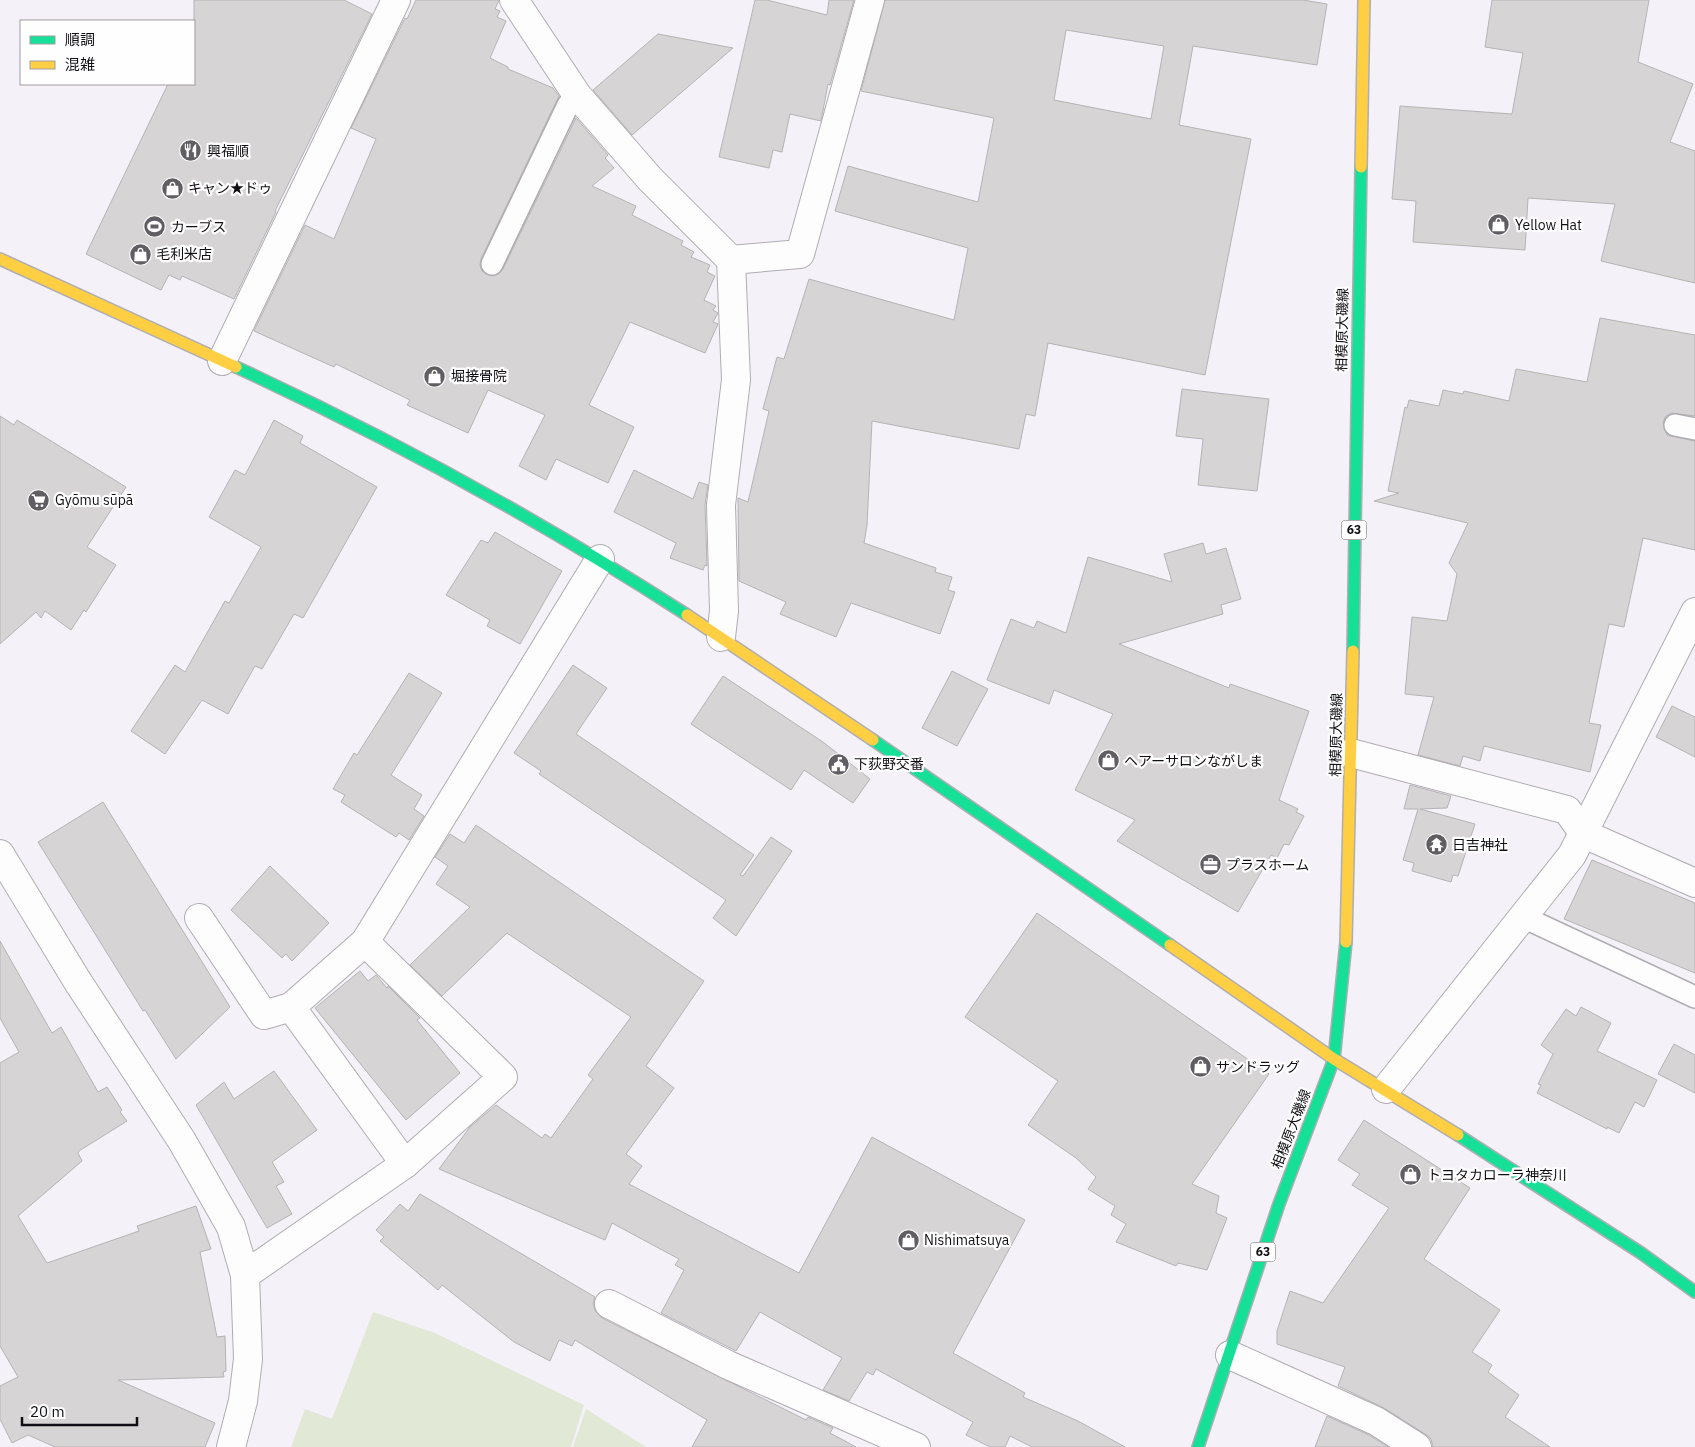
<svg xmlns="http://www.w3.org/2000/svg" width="1695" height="1447" font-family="'IBM Plex Sans','Noto Sans JP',sans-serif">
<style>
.green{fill:#e1e8d5}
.building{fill:#d7d4d5;stroke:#b6b3b4;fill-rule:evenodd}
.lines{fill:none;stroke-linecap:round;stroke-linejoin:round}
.lane-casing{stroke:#afadb2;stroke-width:24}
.street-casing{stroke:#afadb2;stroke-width:30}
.fast-casing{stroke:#afadb2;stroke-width:14}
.slow-casing{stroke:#afadb2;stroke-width:14}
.lane{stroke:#fdfdfe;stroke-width:21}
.street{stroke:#fdfdfe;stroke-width:28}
.fast{stroke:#16e098;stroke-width:11}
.slow{stroke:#ffcf43;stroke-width:11}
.labels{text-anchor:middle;stroke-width:4.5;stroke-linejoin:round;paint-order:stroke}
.shield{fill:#fefefe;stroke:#58575a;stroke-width:1}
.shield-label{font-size:12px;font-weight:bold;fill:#110f13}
.poi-label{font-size:14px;fill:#110f13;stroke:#fefefe;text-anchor:start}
.street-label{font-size:14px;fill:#110f13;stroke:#fefefe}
</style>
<rect width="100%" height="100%" fill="#f4f1f8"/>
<!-- green -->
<g class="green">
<path d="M373,1312l62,21 149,72 -13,42h-280l14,-38 27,10z"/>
<path d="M586,1409l60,38h-73z"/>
</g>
<!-- building -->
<g class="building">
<path d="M194,0h150l28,14 -97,197 1,1 -42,87 -52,-23 -2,4 -11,-5 -8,15 -75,-36 82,-170h26z"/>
<path d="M416,0h83l-4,9 5,2 -3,6 9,4 -16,37 18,9v2l45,19 6,8 -78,163 -1,6 2,6 11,5 10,-7 73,-151 32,37 -3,3 9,10 -22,18 44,20 -4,9 51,26 -2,4 13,7 -3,5 19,8 -3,7 8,4 -11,24 12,6 -3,4 5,3 -5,9 5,2 -13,29 -75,-31 -41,83 45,22 -26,56 -52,-24 -10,21 -27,-14 26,-51 -57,-25 -20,43 -61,-28 3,-5 -74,-36 -2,3 -80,-36 51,-106 29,14 42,-100 -25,-11 54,-110 2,1z"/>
<path d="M755,0h12l60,15 2,-15h25l-24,85 -2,-1 -7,37 -31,-7 -8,38 -9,-2 -4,18 -50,-11z"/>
<path d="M885,0h418l24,4 -10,61 -124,-19 -14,79 72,14 -46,236 -157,-32 -13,73 -9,-2 -7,35 -147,-28 -5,104 -3,18 72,25 -1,4 17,5 -4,13 7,2 -15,42 -89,-31 -15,34 -56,-23 6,-12 -47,-21 -1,-83 10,4 21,-91 -6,-2 14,-52 7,2 25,-80 145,41 14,-72 -133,-37 13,-45 130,36 16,-84 -133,-27zM1066,30l98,16 -13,73 -97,-19z"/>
<path d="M1492,0h157l-11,62 55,22 -23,58 25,9v132l-94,-22 14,-57 -87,-6 -3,52 -112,-8 3,-41 -24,-2 8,-93 112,8 11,-61 -38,-6z"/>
<path d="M658,34l75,14 -101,87 -39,-45z"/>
<path d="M1600,318l95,17v81l-24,-3 -6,4 -2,6 4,12 28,6v109l-52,-12 -19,89 -15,-3 -20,99 12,2 -11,47 -106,-26 -4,15 -17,-5 -3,10 -42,-11 16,-58 -29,-3 7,-77 35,4 10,-47 -8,-11 19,-40 -94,-22 25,-8 -11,-2 17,-84 2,1 2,-8 30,6 4,-16 20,4 1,-3 45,10 7,-32 71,13z"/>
<path d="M1182,389l87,10 -12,92 -59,-6 5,-46 -27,-3z"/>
<path d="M0,416l14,9 3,-5 109,67 -39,60 29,18 -30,47 -2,-2 -13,20 -26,-19 -4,7 -5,-6 -36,32z"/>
<path d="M274,420l29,16 -3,7 77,44 -74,131 -9,-4 -32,55 -7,-3 -27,48 -26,-14 -37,54 -34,-23 44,-66 10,7 40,-71 4,2 32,-56 -52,-30 26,-47 10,5z"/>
<path d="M634,470l59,29 6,-17 9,3 -3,20 2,61 -2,-1 -2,5 -33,-12 6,-15 -62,-31z"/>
<path d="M495,532l67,39 -42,73 -33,-18 3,-6 -44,-25 35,-55 7,3z"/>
<path d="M1203,543l3,11 20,-6 15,51 -20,6 2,9 -104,30 110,44 1,-4 79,27 -30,89 19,9 -2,3 8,4 -15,29 -5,-1 -7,14 -6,-3 -33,57 -121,-71 18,-21 -60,-30 38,-76 -59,-24 -5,14 -62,-24 24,-61 23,9 3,-7 29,12 22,-76 84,25 -8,-28z"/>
<path d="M573,665l34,23 -31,46 178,121 -14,20 3,1 28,-39 21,14 -56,85 -23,-18 13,-18 -187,-126 2,-3 -27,-18z"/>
<path d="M952,671l36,18 -31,57 -35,-18z"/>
<path d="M409,673l33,20 -51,82 31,20 -8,14 10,7 -15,24 -10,-7 -3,4 -55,-35 4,-7 -12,-6 21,-36 3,2z"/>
<path d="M723,676l100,66 47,37 -17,24 -49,-33 -13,20 -100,-66z"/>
<path d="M1672,706l23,11v40l-39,-20z"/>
<path d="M1410,785l41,11 -4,12 -27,1 55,15 -17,52 -5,-1 -2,7 -39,-11 2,-8 -11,-3 15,-51h-14z"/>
<path d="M103,802l127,205 -54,52 -31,-49 -2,1 -105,-169z"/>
<path d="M476,825l228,156 -58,85 28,22 -48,66 16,12 -13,18 170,89 73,-136 153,83 -72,133 72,40 -2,4 55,24 47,26h-93l-22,-11 -5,11h-15l-24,-12 7,-13 -97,-53 -3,6 -6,-3 -18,29 -26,-11 19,-32 -82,-46 -24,39 -75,-38 23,-43 -9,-5 4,-6 -67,-36 -7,17 -166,-71 31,-42 26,-22 46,33 3,-4 6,4 42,-59 -5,-4 43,-58 -124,-84 -65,63 -32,-31 60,-58 -34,-23 12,-18 -13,-9 15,-23 14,9z"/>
<path d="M1592,860l103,43v70l-131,-54z"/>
<path d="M270,866l59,57 -37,38 -6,-7 -4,4 -51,-48z"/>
<path d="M1037,913l232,161 -77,110 27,12 -3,17 11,5 -20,52 -29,-7 -2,3 -60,-24 10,-18 -15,-9 4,-9 -27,-17 8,-12 -20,-19 -48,-33 30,-44 -93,-64z"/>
<path d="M0,941l52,92 9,-6 37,65 9,-5 15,23 -2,2 7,9 -48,30 -1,2 4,8 -64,55 29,47 92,-32 -2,-5 59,-20 15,43 -11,3 17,85 8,-1 1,35 -3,1 1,5 -106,3 97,43 -10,24h-150l-27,-12 -16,8 -12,-24v-33l18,-9 -18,-31v-283l19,-11 -19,-34z"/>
<path d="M360,971l8,10 8,-6 11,13 1,-2 32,32 -3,2 43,53 -54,47 -91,-112z"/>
<path d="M1581,1007l30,16 -14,28 60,29 -13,27 -9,-5 -16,31 -12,-6v2l-70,-36 4,-8 -3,-1 15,-30 -12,-9 25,-36 10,7z"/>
<path d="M1674,1044l21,11v38l-37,-19z"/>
<path d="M274,1071l43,59 -45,32 12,20 -8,4 16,28 -25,14 -71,-123 28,-23 10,17z"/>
<path d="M1364,1120l106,68 -46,71 76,51 -28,42 20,13 -4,7 31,23 -14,22 45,30h-117l-2,-8 -6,-5 -41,-26 -46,-22 7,-19 -68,-23v-13l13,-40 33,12 66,-95 -37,-23 8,-11 -22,-14z"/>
<path d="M420,1194l175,103 -2,7 3,8 6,6 204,102 2,-3 25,11 -3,5 26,14h-164l15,-27 -132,-80 -3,6 -13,-6 -9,21 -36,-19 -72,-57 -4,5 -58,-49 4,-4 -8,-7 24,-26 8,7z"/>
<path d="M1327,1416l42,19 19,12h-73z"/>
</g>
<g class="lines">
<defs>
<g id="lane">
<path d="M492,264l76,-159 9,-10"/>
<path d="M1675,425l20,4"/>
<path d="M1523,917l172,80"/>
</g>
<g id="street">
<path d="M514,0l63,95 73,84 81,81 5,120 -15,125 3,106 -3,26"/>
<path d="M731,260l69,-6 70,-254"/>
<path d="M222,361l174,-361"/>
<path d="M1351,753l216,57 17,24 111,49"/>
<path d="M0,854l78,128 104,159 49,86 14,48 3,84 -5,42 -12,46"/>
<path d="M199,918l65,97 27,-8"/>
<path d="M365,942l-74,65 114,157"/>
<path d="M1386,1089l186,-234 123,-243"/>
<path d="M245,1275l160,-111 98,-87 -138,-135 235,-383"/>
<path d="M609,1304l119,61 188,82"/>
<path d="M1230,1355l146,66 41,26"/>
</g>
<g id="fast">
<path d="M236,367c156,72 307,155 451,248"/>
<path d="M1353,651l8,-484"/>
<path d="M873,740l297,205"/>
<path d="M1458,1135l183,118 54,39"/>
<path d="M1198,1447l81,-243 55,-145 12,-117"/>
</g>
<g id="slow">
<path d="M1361,167l3,-167"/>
<path d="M0,259l236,108"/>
<path d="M687,615l186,125"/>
<path d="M1346,942l7,-291"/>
<path d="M1170,945l164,114 124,76"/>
</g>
</defs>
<!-- lane casing -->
<use href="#lane" class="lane-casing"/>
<!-- street casing -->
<use href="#street" class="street-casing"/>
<!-- fast casing -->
<use href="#fast" class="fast-casing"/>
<!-- slow casing -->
<use href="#slow" class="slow-casing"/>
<!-- lane -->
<use href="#lane" class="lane"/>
<!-- street -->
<use href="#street" class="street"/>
<!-- fast -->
<use href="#fast" class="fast"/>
<!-- slow -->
<use href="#slow" class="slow"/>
</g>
<!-- icons -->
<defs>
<symbol id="restaurant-disc" viewBox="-11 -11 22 22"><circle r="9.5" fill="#605e63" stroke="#fefefe"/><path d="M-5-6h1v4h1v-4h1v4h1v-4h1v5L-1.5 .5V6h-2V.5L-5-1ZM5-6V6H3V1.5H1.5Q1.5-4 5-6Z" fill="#fff"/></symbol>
<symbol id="shop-disc" viewBox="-11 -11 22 22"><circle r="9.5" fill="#605e63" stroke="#fefefe"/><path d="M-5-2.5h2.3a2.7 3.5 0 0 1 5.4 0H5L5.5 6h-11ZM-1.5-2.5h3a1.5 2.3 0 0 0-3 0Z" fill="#fff"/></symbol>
<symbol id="stadium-disc" viewBox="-11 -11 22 22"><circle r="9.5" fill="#605e63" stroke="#fefefe"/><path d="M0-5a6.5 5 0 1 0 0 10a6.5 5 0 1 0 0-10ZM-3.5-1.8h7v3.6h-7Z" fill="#fff"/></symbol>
<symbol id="supermarket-disc" viewBox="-11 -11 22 22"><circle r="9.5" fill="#605e63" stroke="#fefefe"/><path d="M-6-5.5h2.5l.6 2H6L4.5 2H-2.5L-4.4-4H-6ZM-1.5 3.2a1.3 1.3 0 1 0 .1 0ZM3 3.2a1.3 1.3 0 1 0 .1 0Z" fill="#fff"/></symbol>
<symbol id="civic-disc" viewBox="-11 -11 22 22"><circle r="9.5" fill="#605e63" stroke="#fefefe"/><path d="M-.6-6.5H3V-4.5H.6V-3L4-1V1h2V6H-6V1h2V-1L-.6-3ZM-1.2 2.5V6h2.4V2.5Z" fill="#fff"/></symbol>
<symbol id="temple-disc" viewBox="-11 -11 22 22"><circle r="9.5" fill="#605e63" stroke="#fefefe"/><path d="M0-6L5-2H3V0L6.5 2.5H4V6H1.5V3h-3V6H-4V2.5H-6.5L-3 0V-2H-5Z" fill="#fff"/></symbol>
<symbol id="office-disc" viewBox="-11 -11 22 22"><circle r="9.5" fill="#605e63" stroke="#fefefe"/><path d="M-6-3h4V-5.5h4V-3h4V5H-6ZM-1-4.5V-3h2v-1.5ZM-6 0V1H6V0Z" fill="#fff"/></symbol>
</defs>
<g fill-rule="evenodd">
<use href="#restaurant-disc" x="178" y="138" width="25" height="25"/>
<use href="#shop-disc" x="160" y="176" width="25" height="25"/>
<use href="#shop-disc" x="1486" y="212" width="25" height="25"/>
<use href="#stadium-disc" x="142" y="214" width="25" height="25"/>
<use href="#shop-disc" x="128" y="242" width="25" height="25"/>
<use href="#shop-disc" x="422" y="364" width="25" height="25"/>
<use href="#supermarket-disc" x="26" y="488" width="25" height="25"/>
<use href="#shop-disc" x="1096" y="748" width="25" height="25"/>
<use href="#civic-disc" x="826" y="752" width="25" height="25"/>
<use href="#temple-disc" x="1424" y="832" width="25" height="25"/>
<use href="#office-disc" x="1198" y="852" width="25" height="25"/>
<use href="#shop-disc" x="1188" y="1054" width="25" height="25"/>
<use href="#shop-disc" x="1398" y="1162" width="25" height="25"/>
<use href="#shop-disc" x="896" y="1228" width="25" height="25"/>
</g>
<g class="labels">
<!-- shield labels -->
<g class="shield">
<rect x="1341.5" y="520.5" width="25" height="19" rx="4"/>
<rect x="1250.5" y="1242.5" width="25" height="19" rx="4"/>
</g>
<g class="shield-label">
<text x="1354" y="534">63</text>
<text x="1263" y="1256">63</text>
</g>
<!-- poi labels -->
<g class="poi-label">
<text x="207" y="156">興福順</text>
<text x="188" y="193">キャン★ドゥ</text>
<text x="1515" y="230">Yellow Hat</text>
<text x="171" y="232">カーブス</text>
<text x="156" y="259">毛利米店</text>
<text x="451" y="381">堀接骨院</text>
<text x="55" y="505">Gyōmu sūpā</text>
<text x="1124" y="766">ヘアーサロンながしま</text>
<text x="854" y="769">下荻野交番</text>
<text x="1452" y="850">日吉神社</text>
<text x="1226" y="870">プラスホーム</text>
<text x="1216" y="1072">サンドラッグ</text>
<text x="1427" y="1180">トヨタカローラ神奈川</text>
<text x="924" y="1245">Nishimatsuya</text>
</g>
<!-- street labels -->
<g class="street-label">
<text transform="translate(1342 330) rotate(-89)" y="5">相模原大磯線</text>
<text transform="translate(1336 735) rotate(-89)" y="5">相模原大磯線</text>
<text transform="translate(1291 1129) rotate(-69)" y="5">相模原大磯線</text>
</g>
</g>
<!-- legend -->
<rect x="20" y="20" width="175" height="65" fill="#fefefe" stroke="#9f9ea0"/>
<rect x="30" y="36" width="25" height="8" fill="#16e098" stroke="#9f9ea0"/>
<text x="65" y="45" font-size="15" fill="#110f13">順調</text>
<rect x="30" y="61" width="25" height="8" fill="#ffcf43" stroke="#9f9ea0"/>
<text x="65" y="70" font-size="15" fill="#110f13">混雑</text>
<!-- scale -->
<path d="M22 1417v8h115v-8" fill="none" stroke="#110f13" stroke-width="2.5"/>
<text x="30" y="1417" font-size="15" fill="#110f13" stroke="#fefefe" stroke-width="4" paint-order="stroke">20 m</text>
</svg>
